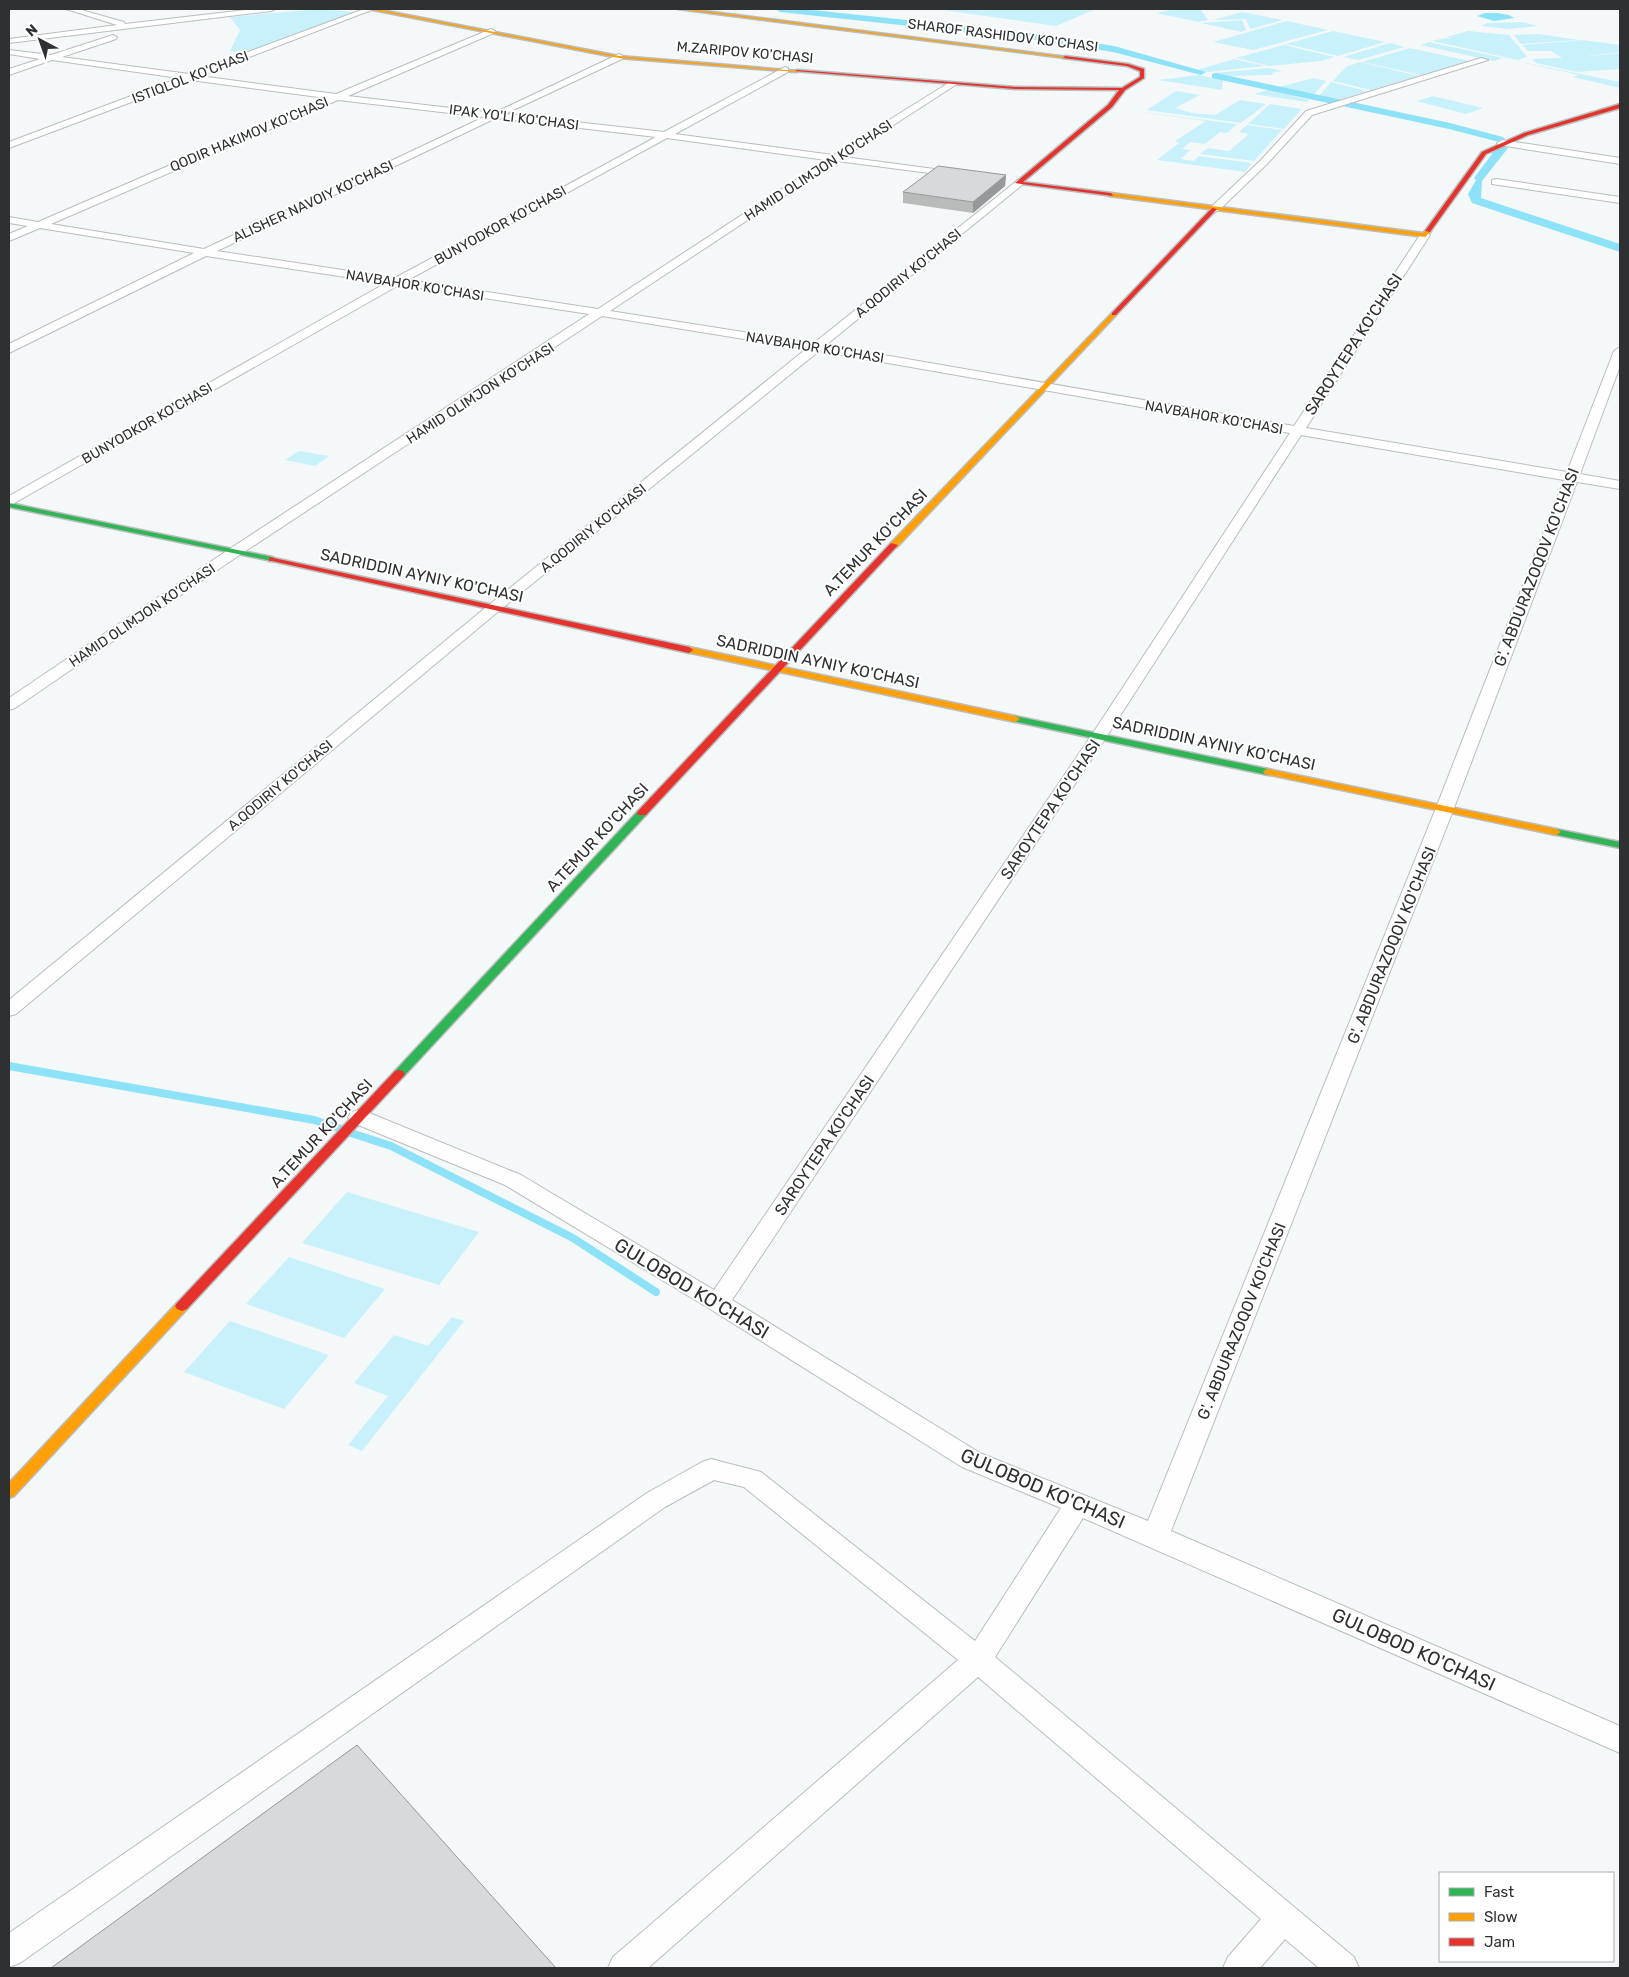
<svg xmlns="http://www.w3.org/2000/svg" width="1629" height="1977" font-family="Rubik,sans-serif">
<style>
.green{fill:#c8f1fc}
.water{fill:#8ee2f7}
.lines{fill:none;stroke-linecap:round;stroke-linejoin:round}
.stream{stroke:#8ee2f7;stroke-width:8}
.canal{fill:#8ee2f7;fill-rule:evenodd}
.street-casing{stroke:#babdbe;stroke-width:2}
.fast-casing{stroke:#babdbe;stroke-width:3}
.slow-casing{stroke:#babdbe;stroke-width:3}
.jam-casing{stroke:#babdbe;stroke-width:3}
.street{fill:#fefefe;fill-rule:evenodd}
.fast{fill:#30b455;fill-rule:evenodd}
.slow{fill:#ff9f0a;fill-rule:evenodd}
.jam{fill:#e5322d;fill-rule:evenodd}
.wall{fill:#b9bbbb}
.shaded-wall{fill:#969899}
.building{fill:#d7d9da;stroke:#969899}
.labels{text-anchor:middle;stroke-width:4;stroke-linejoin:round;paint-order:stroke}
.far-street-label{font-size:14px;fill:#2e3031;stroke:#fff}
.street-label{font-size:16px;fill:#2e3031;stroke:#fff}
.near-street-label{font-size:19px;fill:#2e3031;stroke:#fff}
</style>
<rect width="100%" height="100%" fill="#f5f8f9"/>
<!-- green -->
<g class="green">
<path d="M319,9l34,3 -95,38 -13,3 -15,-2 10,-21 -10,-13z"/>
<path d="M936,9h160l-40,17z"/>
<path d="M1174,9h26l8,11 -9,2 -43,-9z"/>
<path d="M1242,12l41,8 -33,9 -4,-10 -33,1z"/>
<path d="M1242,20l4,10 -5,2 -40,-9z"/>
<path d="M1287,21l41,9 -75,20 -40,-8z"/>
<path d="M1523,22l15,4 -29,3 -28,-3 6,-3z"/>
<path d="M1333,31l52,11 -47,14 -52,-12z"/>
<path d="M1468,31l41,4 7,9 -64,-5 65,5 10,13 -9,3 -86,-19 13,-3 6,1 -4,-2z"/>
<path d="M1539,34l40,6 -58,4 -7,-9z"/>
<path d="M1583,40l37,5v7l-41,5 41,-4v16l-43,3 -41,-9 -4,-4 30,-1 -11,-7h-23l-6,-6z"/>
<path d="M1429,42l89,19 -16,-3 -8,3 -74,-16z"/>
<path d="M1390,43l15,4 -47,13 -15,-3z"/>
<path d="M1284,45l51,12 -14,4 -51,5 -34,-8z"/>
<path d="M1410,48l60,13 -49,14 -59,-13z"/>
<path d="M1234,59l31,7 -57,6 -11,-2z"/>
<path d="M1360,62l59,14 -48,14 -38,-9 13,-14z"/>
<path d="M1521,62l99,20v6l-47,-11 6,-2z"/>
<path d="M1269,68l13,3 -10,2 1,2 -49,1 -11,-3z"/>
<path d="M1199,75l18,4 6,-1 -1,12 -64,-10z"/>
<path d="M1314,78l12,3 -14,15 -37,-8z"/>
<path d="M1331,82l36,9 -32,10 -17,-4z"/>
<path d="M1272,89l26,6 -5,1 16,4 -2,2 -53,-8z"/>
<path d="M1176,91l24,4 -25,13 17,5 23,2 25,-15 26,4 -25,19 -94,-13z"/>
<path d="M1433,96l50,12 -17,6 -50,-13z"/>
<path d="M1270,104l32,5 -18,20 -36,-5z"/>
<path d="M1127,110l110,14 -10,9 -7,-1 -15,12 -15,-2 -8,7 8,1 -9,9 13,2 5,-5 53,7 -7,9 -88,-12 22,-17 -4,-2 31,-20z"/>
<path d="M1247,125l35,5 -28,31 -54,-7 8,-6 21,3 20,-17 -10,-2z"/>
<path d="M299,451l30,5 -14,10 -30,-6z"/>
<path d="M347,1192l132,40 -40,53 -137,-42z"/>
<path d="M289,1257l96,32 -41,49 -98,-34z"/>
<path d="M452,1317l12,4 -102,130 -14,-6 40,-49 -34,-13 40,-48 34,11z"/>
<path d="M230,1321l99,34 -45,54 -100,-37z"/>
</g>
<!-- water -->
<path class="water" d="M1497,13l12,2 5,3 -20,3 -17,-5 8,-3z"/>
<g class="lines">
<!-- stream -->
<g class="stream">
<path d="M9,1066l305,54 27,9"/>
<path d="M351,1133l40,13 182,92 83,54"/>
</g>
<!-- canal -->
<g class="canal">
<path d="M775,9h28l235,25 76,12 92,26 -5,3 -88,-23 -75,-12 -258,-28z"/>
<path d="M1216,73l234,50 53,14 2,2 -6,3 -50,-13 -237,-51v-4z"/>
<path d="M1502,145l6,3 -26,33 -1,17 139,46v8l-148,-49 -4,-9 8,-14 -2,-2 24,-32z"/>
</g>
<defs>
<g id="street">
<path d="M66,9h12l46,13 1,2 129,-15h21l-4,2 -262,32v-4l108,-14z"/>
<path d="M364,9h10l-174,67 136,18 155,-65 4,2 -1,2 -146,63 146,17 125,-59 3,1v4l-117,55 159,18 121,-65 3,1v4l-113,62 158,21 117,-73 7,2 -113,73 113,15 3,1v4l-123,-16 -227,150 204,32 204,-163 4,1v4l-196,160 468,81 126,-191 5,-3 5,3 -124,193 261,44 47,-121 6,-4v19l-40,108 40,7v8l-43,-7 -123,326 -283,723 449,195v27l-537,-235 -88,139 359,300 5,11h-40l-34,-29 -25,29h-37l5,-11 33,-38 -283,-242 -330,291h-40l5,-11 345,-297 -214,-173 -30,-7 -49,27 -645,456 -11,4v-34l638,-440 55,-31 9,-3 50,13 214,169 86,-133 -99,-41 -252,-158 -205,-124 -154,-63 -3,-5 3,-5 8,-2 8,2 154,63 193,115 377,-554 199,-303 -471,-82 -319,259 -484,404 -7,2v-16l481,-396 316,-255 -204,-33 -361,238 -226,154 -6,2v-12l222,-150 358,-234 -190,-29 -390,221v-10l377,-213 -180,-27 -197,97v-9l185,-91 -154,-25 -31,13v-7l19,-8 -19,-3v-6l29,5 288,-124 -136,-18 -181,68v-6l170,-64 -127,-18 -43,15v-6l31,-10 -31,-5v-4l42,5 62,-20 4,2 -1,2 -54,18 127,17zM338,100l146,17 -280,132 -153,-25zM496,118l160,19 -261,141 -178,-27zM667,138l159,22 -228,149 -190,-29zM1301,435l263,45 -128,328 -288,713 -168,-68 -248,-153 375,-564z"/>
<path d="M1481,58l7,2 -176,55 -46,50 -48,46 -4,1 -5,-3 51,-48 46,-50z"/>
<path d="M1502,140l118,18v6l-121,-19 -2,-2z"/>
<path d="M1496,179l124,18v6l-128,-19v-4z"/>
</g>
<g id="fast">
<path d="M9,503l263,54 4,2 -4,2 -263,-54z"/>
<path d="M1015,716l253,53 5,3 -5,3 -256,-54 -2,-2z"/>
<path d="M642,810l4,1 1,2 -1,2 -243,262h-8l-2,-3 2,-3 243,-260z"/>
<path d="M1556,829l64,13v6l-68,-14 -1,-2 1,-2z"/>
</g>
<g id="slow">
<path d="M368,9h8l243,47 180,15 -2,1 -178,-14z"/>
<path d="M678,9h11l378,48 -2,1z"/>
<path d="M1111,193l312,40 3,-3 5,1 -6,6 -316,-41z"/>
<path d="M1112,313l5,1 -220,233h-6v-4z"/>
<path d="M689,647l326,69 5,3 -5,3 -329,-70v-4z"/>
<path d="M1268,769l288,60 5,3 -5,3 -291,-61 -2,-2 2,-2z"/>
<path d="M182,1301l5,2 2,3 -2,3 -173,187 -5,2v-15l168,-180z"/>
</g>
<g id="jam">
<path d="M1065,56l63,8 16,5v9l-19,12 -13,17 -89,75 88,11 2,3 -98,-13 93,-78 11,-15 -104,-1 -220,-18 2,-1 218,17 107,1 18,-11v-6l-13,-5 -64,-8z"/>
<path d="M1620,104v4l-92,27 -42,19 -56,78 -5,-1 57,-79 42,-19z"/>
<path d="M1212,208l5,1 -101,106h-4v-2z"/>
<path d="M891,543l7,2 -252,270h-8l-1,-2 1,-2z"/>
<path d="M269,557l420,90 4,3 -4,3 -417,-92h-3z"/>
<path d="M399,1070l4,1 2,3 -2,3 -216,232 -5,2 -5,-2 -2,-3 2,-3 218,-232z"/>
</g>
</defs>
<!-- street casing -->
<use href="#street" class="street-casing"/>
<!-- fast casing -->
<use href="#fast" class="fast-casing"/>
<!-- slow casing -->
<use href="#slow" class="slow-casing"/>
<!-- jam casing -->
<use href="#jam" class="jam-casing"/>
<!-- street -->
<use href="#street" class="street"/>
<!-- fast -->
<use href="#fast" class="fast"/>
<!-- slow -->
<use href="#slow" class="slow"/>
<!-- jam -->
<use href="#jam" class="jam"/>
</g>
<!-- wall -->
<path class="wall" d="M1006,175l-1,11 -32,27 -70,-10v-11z"/>
<!-- shaded-wall -->
<path class="shaded-wall" d="M1006,175l-1,11 -32,27v-11z"/>
<!-- building -->
<g class="building">
<path d="M938,166l68,9 -33,27 -70,-10z"/>
<path d="M357,1745l199,223h-505z"/>
</g>
<g class="labels">
<!-- far-street labels -->
<g class="far-street-label">
<text transform="translate(1003 35) rotate(7)" y="5">SHAROF RASHIDOV KO'CHASI</text>
<text transform="translate(745 52) rotate(5)" y="5">M.ZARIPOV KO'CHASI</text>
<text transform="translate(190 77) rotate(-21)" y="5">ISTIQLOL KO'CHASI</text>
<text transform="translate(514 117) rotate(7)" y="5">IPAK YO'LI KO'CHASI</text>
<text transform="translate(249 134) rotate(-23)" y="5">QODIR HAKIMOV KO'CHASI</text>
<text transform="translate(818 170) rotate(-33)" y="5">HAMID OLIMJON KO'CHASI</text>
<text transform="translate(313 201) rotate(-25)" y="5">ALISHER NAVOIY KO'CHASI</text>
<text transform="translate(500 225) rotate(-29)" y="5">BUNYODKOR KO'CHASI</text>
<text transform="translate(908 273) rotate(-39)" y="5">A.QODIRIY KO'CHASI</text>
<text transform="translate(415 285) rotate(9)" y="5">NAVBAHOR KO'CHASI</text>
<text transform="translate(815 347) rotate(9)" y="5">NAVBAHOR KO'CHASI</text>
<text transform="translate(480 393) rotate(-33)" y="5">HAMID OLIMJON KO'CHASI</text>
<text transform="translate(1214 417) rotate(10)" y="5">NAVBAHOR KO'CHASI</text>
<text transform="translate(147 423) rotate(-30)" y="5">BUNYODKOR KO'CHASI</text>
<text transform="translate(593 528) rotate(-39)" y="5">A.QODIRIY KO'CHASI</text>
<text transform="translate(142 615) rotate(-34)" y="5">HAMID OLIMJON KO'CHASI</text>
<text transform="translate(280 785) rotate(-40)" y="5">A.QODIRIY KO'CHASI</text>
</g>
<!-- street labels -->
<g class="street-label">
<text transform="translate(1353 344) rotate(-57)" y="6">SAROYTEPA KO'CHASI</text>
<text transform="translate(875 542) rotate(-46)" y="6">A.TEMUR KO'CHASI</text>
<text transform="translate(1536 567) rotate(-69)" y="6">G'. ABDURAZOQOV KO'CHASI</text>
<text transform="translate(422 575) rotate(12)" y="6">SADRIDDIN AYNIY KO'CHASI</text>
<text transform="translate(818 661) rotate(12)" y="6">SADRIDDIN AYNIY KO'CHASI</text>
<text transform="translate(1214 743) rotate(12)" y="6">SADRIDDIN AYNIY KO'CHASI</text>
<text transform="translate(1050 809) rotate(-56)" y="6">SAROYTEPA KO'CHASI</text>
<text transform="translate(597 837) rotate(-47)" y="6">A.TEMUR KO'CHASI</text>
<text transform="translate(1391 945) rotate(-68)" y="6">G'. ABDURAZOQOV KO'CHASI</text>
<text transform="translate(321 1133) rotate(-47)" y="6">A.TEMUR KO'CHASI</text>
<text transform="translate(824 1145) rotate(-56)" y="6">SAROYTEPA KO'CHASI</text>
<text transform="translate(1241 1321) rotate(-68)" y="6">G'. ABDURAZOQOV KO'CHASI</text>
</g>
<!-- near-street labels -->
<g class="near-street-label">
<text transform="translate(692 1288) rotate(31)" y="7">GULOBOD KO'CHASI</text>
<text transform="translate(1043 1488) rotate(23)" y="7">GULOBOD KO'CHASI</text>
<text transform="translate(1414 1649) rotate(24)" y="7">GULOBOD KO'CHASI</text>
</g>
</g>
<!-- border -->
<rect width="1629" height="1977" fill="none" stroke="#2e3031" stroke-width="20"/>
<!-- legend -->
<rect x="1439" y="1872" width="175" height="90" fill="#ffffff" stroke="#abacad"/>
<rect x="1449" y="1888" width="25" height="8" fill="#30b455" stroke="#abacad"/>
<text x="1484" y="1897" font-size="15" fill="#2e3031">Fast</text>
<rect x="1449" y="1913" width="25" height="8" fill="#ff9f0a" stroke="#abacad"/>
<text x="1484" y="1922" font-size="15" fill="#2e3031">Slow</text>
<rect x="1449" y="1938" width="25" height="8" fill="#e5322d" stroke="#abacad"/>
<text x="1484" y="1947" font-size="15" fill="#2e3031">Jam</text>
<!-- north arrow -->
<g transform="translate(40 40) rotate(319)" stroke="#ffffff" stroke-width="4" paint-order="stroke">
<path d="M0-4L9 19L0 12L-9 19Z" fill="#2e3031"/>
<text y="-8" font-size="14" font-weight="bold" text-anchor="middle" fill="#2e3031">N</text>
</g>
</svg>
